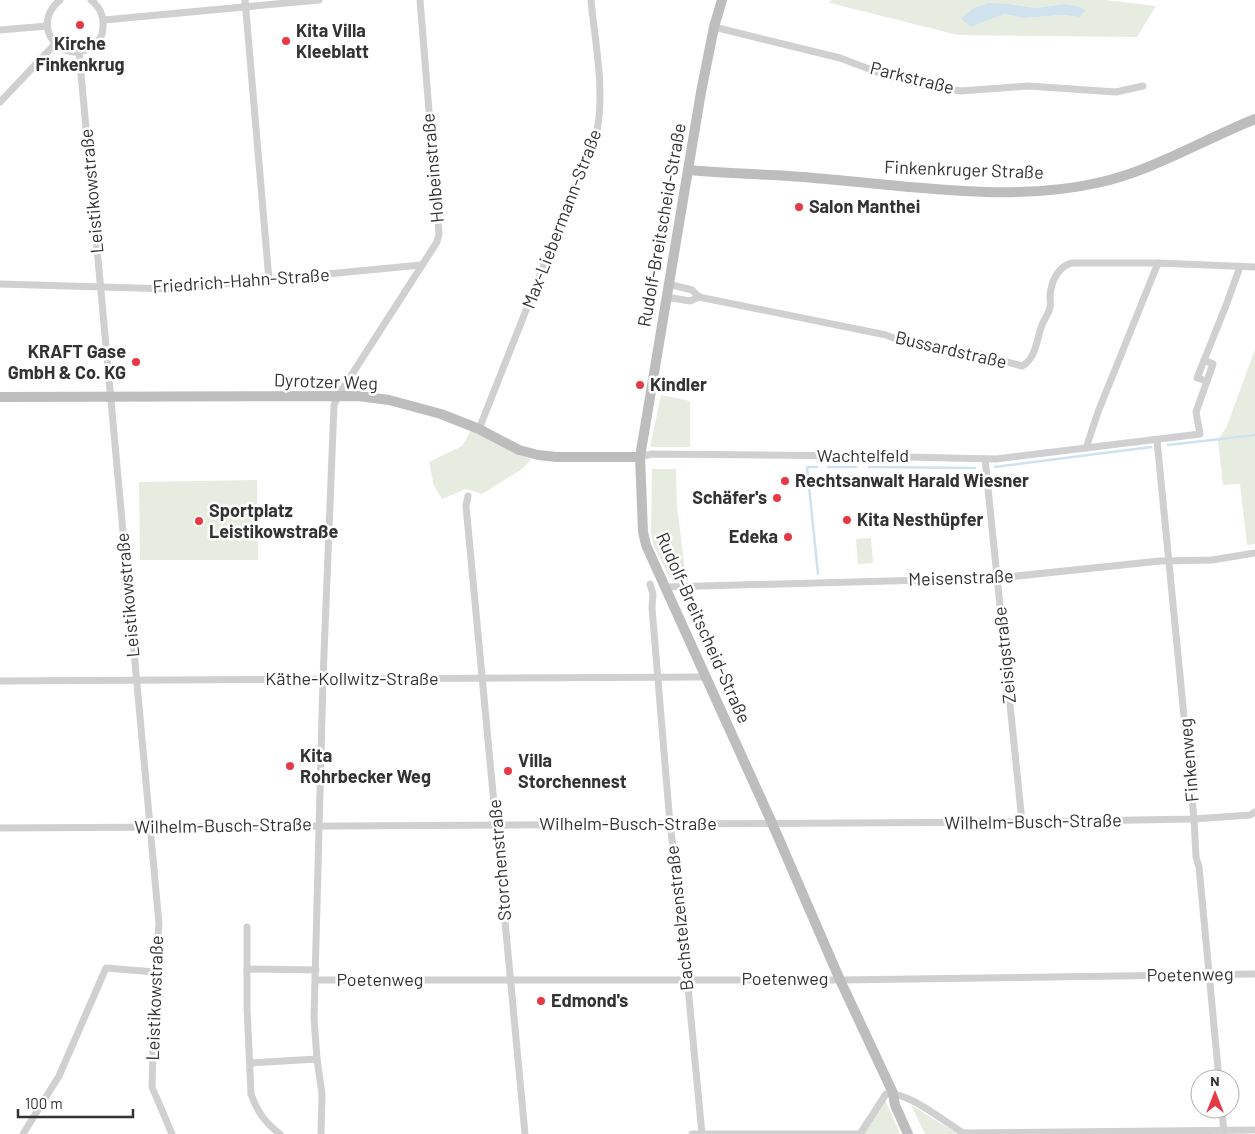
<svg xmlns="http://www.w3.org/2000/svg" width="1255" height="1134" font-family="Barlow,sans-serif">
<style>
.green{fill:#e6ecdf;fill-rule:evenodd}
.water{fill:#cfe2ee}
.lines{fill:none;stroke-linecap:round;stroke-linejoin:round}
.stream{stroke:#cfe2ee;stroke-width:2.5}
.street{stroke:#d0d0d0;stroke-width:7}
.secondary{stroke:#bdbdbd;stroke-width:10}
.poi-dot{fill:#e63946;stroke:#fff;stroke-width:2}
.labels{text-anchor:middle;stroke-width:5;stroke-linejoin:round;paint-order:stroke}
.poi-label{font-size:18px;font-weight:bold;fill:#333;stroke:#fff;text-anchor:start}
.street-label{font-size:18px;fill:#333;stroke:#fff}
</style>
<rect width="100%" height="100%" fill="#fff"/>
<!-- green -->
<g class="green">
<path d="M831,0h275l50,6 -19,31 -179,-2 -128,-32zM1010,4l26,4 28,-4 15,13 -16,-2 -39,3 -20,-4 -33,13z"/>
<path d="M1255,349v195l-8,1 -7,-61 -17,1 -5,-45 9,-14z"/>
<path d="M661,395l29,6v46h-40z"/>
<path d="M471,430l60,30 -9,9 -40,25 -16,-5 -24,10 -8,-13 -5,-24 33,-16z"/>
<path d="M652,469h24l1,37 9,72h-16l-17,-34 -2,-12z"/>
<path d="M257,480l1,80h-118l-1,-78z"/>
<path d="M871,538l2,25 -15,1 -2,-25z"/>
<path d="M885,1100l15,34h-37z"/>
<path d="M911,1105l47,29h-33z"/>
</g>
<!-- water -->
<path class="water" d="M989,3l21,1 26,4 28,-4 16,3 6,4 -7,6 -16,-2 -39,3 -20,-4 -33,13 -10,-9 13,-10z"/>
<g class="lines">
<!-- stream -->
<g class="stream">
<path d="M1168,445l87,-10"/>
<path d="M817,467h-10l11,107"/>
<path d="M828,467h28"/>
<path d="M869,467l106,1"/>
<path d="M995,467l156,-20"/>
</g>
<!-- street -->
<g class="street">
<path d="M60,0c-33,27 5,70 35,44 5,-4 8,-10 8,-17 1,-12 -3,-20 -12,-27"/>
<path d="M245,0l24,280"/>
<path d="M104,20l215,-20"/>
<path d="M714,27l126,31 45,17 37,10 39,6 67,-5 88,6 27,-6"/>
<path d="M0,30l47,-4"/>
<path d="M79,52l80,872 -4,48 -3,115 20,47"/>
<path d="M0,102l55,-58"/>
<path d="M0,284l171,5 250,-24"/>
<path d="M668,284l24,6 7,7 187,38 23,9 68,10 45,12c14,-7 15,-28 20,-41 2,-6 7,-11 8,-18 1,-4 0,-7 0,-11 1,-14 8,-30 22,-33h86l97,4"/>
<path d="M666,297l24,4 9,-4"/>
<path d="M1207,381l-10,-3 28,-70 15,-41"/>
<path d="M479,429l118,-298c8,-43 -2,-88 -6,-131"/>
<path d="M1157,440l37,379 2,38 3,10 20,212"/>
<path d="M1086,448l12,-36 60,-149"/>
<path d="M640,457l12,-3 210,2 134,3 204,-25 -4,-22 17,-48 -9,-4"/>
<path d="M985,459l37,363"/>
<path d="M468,496l-2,10 59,628"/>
<path d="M650,584l3,10 -1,14 18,216 9,69 23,241"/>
<path d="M665,587l333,-9 162,-17 52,-1 43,-7"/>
<path d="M0,681l705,-4"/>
<path d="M0,828l1022,-6 172,-3 56,-4 5,-3"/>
<path d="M247,927v80l4,87c6,17 14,29 29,40"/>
<path d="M247,969l69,1"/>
<path d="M316,980h524l415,-6"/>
<path d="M251,1063l66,-4"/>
<path d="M1222,1109l2,25"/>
<path d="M963,1133l292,-3"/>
<path d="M23,1134l36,-58 47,-108 49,4"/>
<path d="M321,1134l1,-40 -5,-35 -3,-41 9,-339 11,-274 4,-9 99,-154 2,-8 -19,-234"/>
<path d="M692,1134h168"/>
<path d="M860,1134l26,-40c20,-4 59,28 77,39"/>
</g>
<!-- secondary -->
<g class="secondary">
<path d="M722,0l-8,27 -13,65 -61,365 3,75 3,13 126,278 68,157 53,113 2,12 13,29"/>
<path d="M689,170c41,4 83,4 125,8 89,7 196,25 283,5 55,-12 106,-43 158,-64"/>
<path d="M0,397l358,-1 31,4 52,14 38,15 40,21 19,5 19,2h83"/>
</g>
</g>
<!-- markers -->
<g class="poi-dot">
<circle cx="80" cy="25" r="5"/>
<circle cx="286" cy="41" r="5"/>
<circle cx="799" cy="207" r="5"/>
<circle cx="136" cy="362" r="5"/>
<circle cx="640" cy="385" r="5"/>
<circle cx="785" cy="481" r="5"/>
<circle cx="777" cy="498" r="5"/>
<circle cx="847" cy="520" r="5"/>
<circle cx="199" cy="521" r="5"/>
<circle cx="788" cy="537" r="5"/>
<circle cx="290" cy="766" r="5"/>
<circle cx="508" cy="771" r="5"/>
<circle cx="541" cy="1001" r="5"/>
</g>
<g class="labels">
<!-- poi labels -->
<g class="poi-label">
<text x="296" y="37">Kita Villa<tspan x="296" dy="21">Kleeblatt</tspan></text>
<text x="80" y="50" text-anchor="middle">Kirche<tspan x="80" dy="21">Finkenkrug</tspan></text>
<text x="809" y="213">Salon Manthei</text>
<text x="126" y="358" text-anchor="end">KRAFT Gase<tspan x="126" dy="21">GmbH &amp; Co. KG</tspan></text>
<text x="650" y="391">Kindler</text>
<text x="795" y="487">Rechtsanwalt Harald Wiesner</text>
<text x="767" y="504" text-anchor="end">Schäfer's</text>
<text x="209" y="517">Sportplatz<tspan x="209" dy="21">Leistikowstraße</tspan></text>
<text x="857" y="526">Kita Nesthüpfer</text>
<text x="778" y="543" text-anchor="end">Edeka</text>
<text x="300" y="762">Kita<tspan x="300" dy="21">Rohrbecker Weg</tspan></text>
<text x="518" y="767">Villa<tspan x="518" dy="21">Storchennest</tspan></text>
<text x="551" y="1007">Edmond's</text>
</g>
<!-- street labels -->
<g class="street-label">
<text transform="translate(912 78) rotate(14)" y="6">Parkstraße</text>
<text transform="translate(433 168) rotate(-95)" y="6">Holbeinstraße</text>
<text transform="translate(964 170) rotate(2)" y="6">Finkenkruger Straße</text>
<text transform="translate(92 191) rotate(-95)" y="6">Leistikowstraße</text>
<text transform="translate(562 219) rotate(-69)" y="6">Max-Liebermann-Straße</text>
<text transform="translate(662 225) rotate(-80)" y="6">Rudolf-Breitscheid-Straße</text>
<text transform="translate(241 281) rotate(-4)" y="6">Friedrich-Hahn-Straße</text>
<text transform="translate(951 350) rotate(13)" y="6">Bussardstraße</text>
<text transform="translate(326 382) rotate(2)" y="6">Dyrotzer Weg</text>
<text x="863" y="462">Wachtelfeld</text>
<text transform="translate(961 578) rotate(-2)" y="6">Meisenstraße</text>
<text transform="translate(128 595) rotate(-95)" y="6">Leistikowstraße</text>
<text transform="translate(703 628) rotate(66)" y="6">Rudolf-Breitscheid-Straße</text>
<text transform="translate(1005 655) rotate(-96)" y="6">Zeisigstraße</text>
<text x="352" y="685">Käthe-Kollwitz-Straße</text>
<text transform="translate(1189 760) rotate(-95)" y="6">Finkenweg</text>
<text transform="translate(1033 822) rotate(-1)" y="6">Wilhelm-Busch-Straße</text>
<text x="628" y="830">Wilhelm-Busch-Straße</text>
<text transform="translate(223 826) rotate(-1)" y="6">Wilhelm-Busch-Straße</text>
<text transform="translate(500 860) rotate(-95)" y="6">Storchenstraße</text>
<text transform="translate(680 918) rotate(-96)" y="6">Bachstelzenstraße</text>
<text transform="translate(1190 975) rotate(-1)" y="6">Poetenweg</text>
<text x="785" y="985">Poetenweg</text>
<text x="380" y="986">Poetenweg</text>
<text transform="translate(155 998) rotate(-88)" y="6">Leistikowstraße</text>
</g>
</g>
<!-- north arrow -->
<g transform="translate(1215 1094)"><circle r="24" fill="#ffffff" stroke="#adadad"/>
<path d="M0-4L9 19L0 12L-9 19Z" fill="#e63946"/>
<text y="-8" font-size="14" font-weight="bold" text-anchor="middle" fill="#333333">N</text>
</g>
<!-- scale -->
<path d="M18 1109v8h115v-8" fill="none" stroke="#333333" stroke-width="2.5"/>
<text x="25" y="1109" font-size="15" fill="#333333" stroke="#ffffff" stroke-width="4" paint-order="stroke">100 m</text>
</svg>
